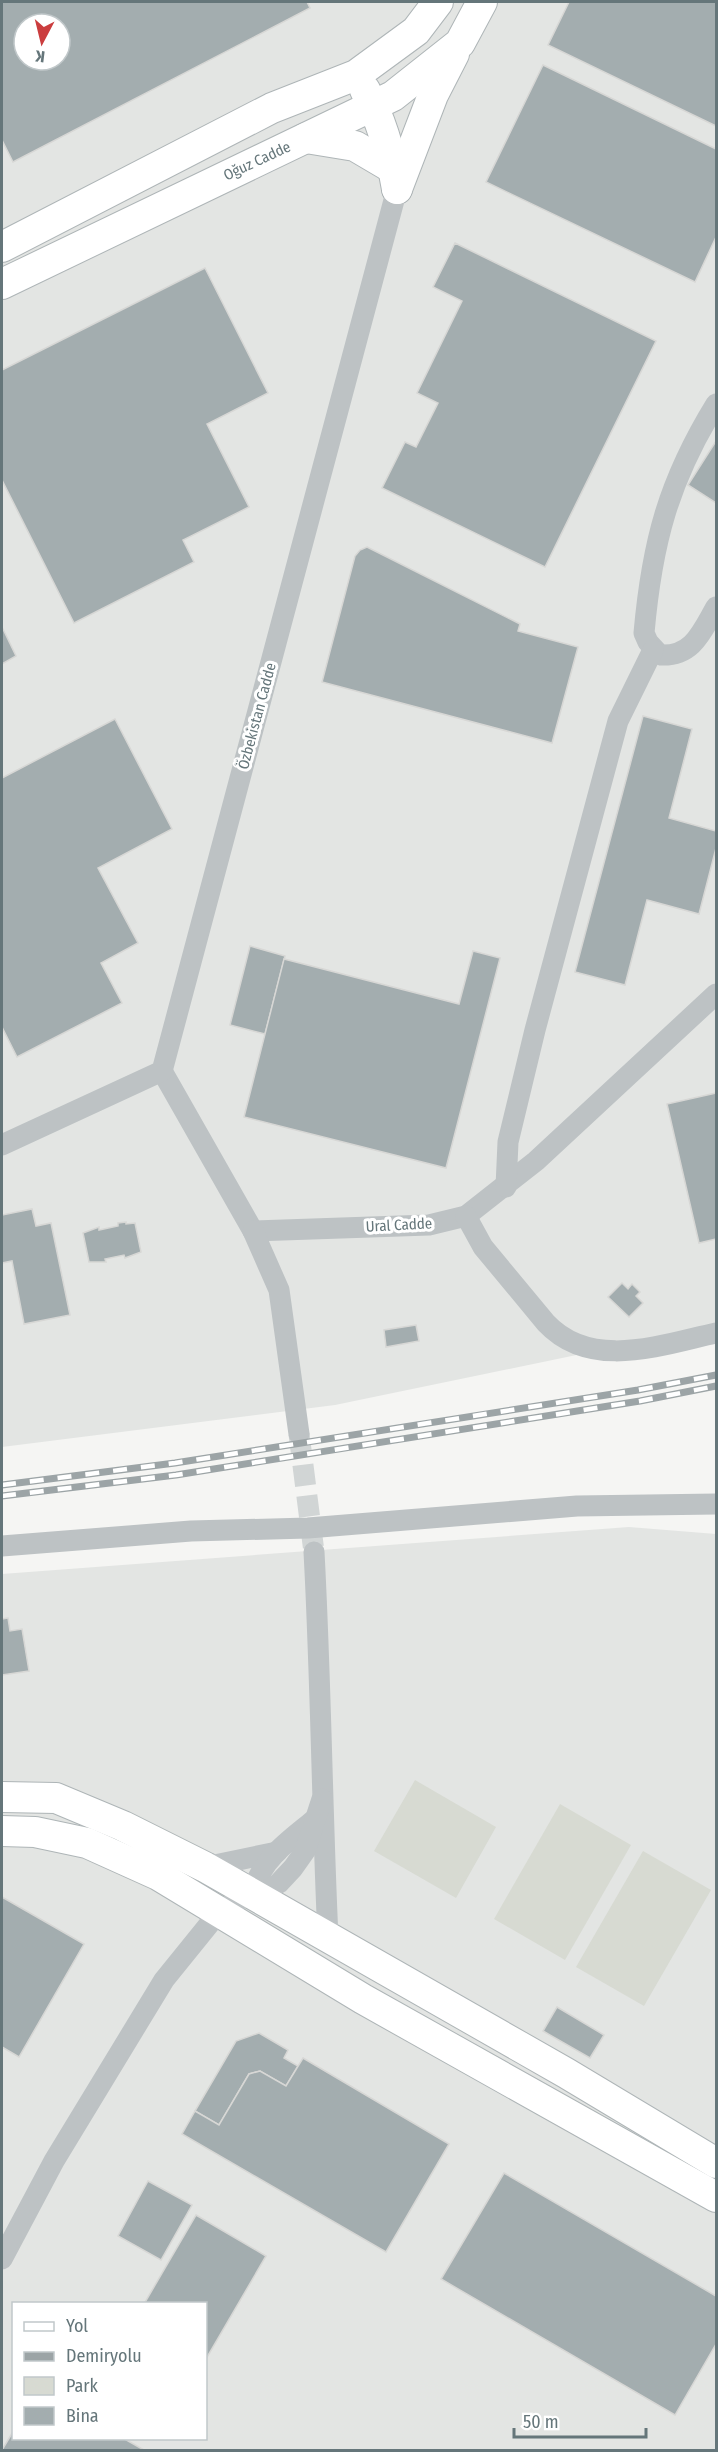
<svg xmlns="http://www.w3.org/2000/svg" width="718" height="2452" font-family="'Fira Sans Condensed',sans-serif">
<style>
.built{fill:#e3e5e3;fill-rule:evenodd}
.green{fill:#d7dad2}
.building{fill:#a3adaf;stroke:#d7d7d5;stroke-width:1.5;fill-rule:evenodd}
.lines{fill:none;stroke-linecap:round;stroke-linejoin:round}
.street-tunnel{stroke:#d1d5d5;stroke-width:21;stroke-dasharray:21 10;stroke-linecap:butt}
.secondary-casing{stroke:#aeb5b7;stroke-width:32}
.street{stroke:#bdc2c4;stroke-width:21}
.secondary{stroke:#fff;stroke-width:30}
.rail-casing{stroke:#9ca4a6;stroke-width:7}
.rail{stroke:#fff;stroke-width:4.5;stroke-dasharray:14;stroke-linecap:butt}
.labels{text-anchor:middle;stroke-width:6;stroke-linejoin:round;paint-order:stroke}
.street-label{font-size:15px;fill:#65767a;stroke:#fff}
</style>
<rect width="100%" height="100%" fill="#f5f5f3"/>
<!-- built -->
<g class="built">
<path d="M2,2h714v1324l-381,79 -333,42zM24,24h36v36h-36z"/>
<path d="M629,1527l87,7v916h-714v-876zM14,2304h192v134h-192z"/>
</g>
<!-- green -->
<g class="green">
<path d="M415,1780l81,47 -40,71 -82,-47z"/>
<path d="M560,1804l71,41 -66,115 -71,-41z"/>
<path d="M643,1851l68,39 -67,116 -68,-39z"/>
</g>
<!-- building -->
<g class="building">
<path d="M2,2h305l3,6 -297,154 -11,-22zM24,24h36v36h-36z"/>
<path d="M569,2h147v124l-168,-81z"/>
<path d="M543,65l173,84v88l-21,45 -209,-100z"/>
<path d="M455,243l201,98 -111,226 -163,-79 23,-46 11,5 22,-44 -21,-10 45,-92 -29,-14z"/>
<path d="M205,268l63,125 -61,31 42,83 -66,33 11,22 -120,61 -72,-143v-110z"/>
<path d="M716,441v62l-28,-18z"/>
<path d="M367,547l153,77 -2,7 60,16 -26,96 -230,-61 33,-126 5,-6z"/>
<path d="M2,627l14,29 -14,8z"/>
<path d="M643,716l49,13 -23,89 47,13v17l-17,66 -52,-14 -22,85 -50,-13z"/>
<path d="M115,719l57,110 -74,39 40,75 -37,20 21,40 -105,54 -15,-30v-249z"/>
<path d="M250,946l35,10 -20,78 -35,-9z"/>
<path d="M473,951l27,7 -54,210 -202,-51 40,-158 175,45z"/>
<path d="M716,1093v146l-17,4 -32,-139z"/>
<path d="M32,1209l4,17 15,-3 19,92 -46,9 -12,-63 -10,2v-48z"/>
<path d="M126,1222v2l9,-1 6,29 -16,6 -1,-3 -19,4 1,3h-17l-6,-29 16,-6v3l19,-4v-3z"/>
<path d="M622,1283l6,6 4,-5 8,8 -4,4 7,7 -14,14 -21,-20z"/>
<path d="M416,1325l3,16 -33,6 -2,-17z"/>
<path d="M8,1618l2,13 12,-2 7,42 -27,4v-56z"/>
<path d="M2,1897l82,47 -65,113 -17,-10z"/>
<path d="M557,2007l47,28 -14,23 -47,-27z"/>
<path d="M259,2033l29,17 -4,8 14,8 -12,20 -26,-15 -11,3 -30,51 -24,-14 41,-70z"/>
<path d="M303,2058l146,86 -63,108 -204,-118 13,-23 24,14 30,-51 11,-3 26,15z"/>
<path d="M504,2173l212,123v48l-41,71 -234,-136z"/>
<path d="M148,2181l44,24 -31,55 -43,-24z"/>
<path d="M196,2215l70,41 -60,103v-55h-62z"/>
<path d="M14,2430v8h109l21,12h-142z"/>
</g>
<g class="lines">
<!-- street-tunnel -->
<path class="street-tunnel" d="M299,1434l15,118"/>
<defs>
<g id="secondary">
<path d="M365,90c17,31 26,64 32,99"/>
<path d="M306,138l49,8 39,23"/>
<path d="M397,189l36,-94 21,-41"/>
<path d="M2,247l270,-139 84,-33 60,-44 22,-29"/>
<path d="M2,284l391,-188 67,-53 22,-41"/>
<path d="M2,1797l54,1 67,28 82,41 361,206 150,90"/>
<path d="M2,1831l33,1 52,11 71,32 205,124 353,198"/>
</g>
</defs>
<!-- secondary casing -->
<use href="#secondary" class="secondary-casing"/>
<!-- street -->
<g class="street">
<path d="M716,404c-48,78 -64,139 -72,229l4,9 12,13c33,2 42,-24 56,-48"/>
<path d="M162,1071l91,160 176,-6 37,-9 70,-55 180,-167"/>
<path d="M2,1145l160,-74 235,-882"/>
<path d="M506,1187l2,-45 27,-112 83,-309 35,-71"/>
<path d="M466,1216l17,31 63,76c45,48 115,22 170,10"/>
<path d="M253,1231l26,59 20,144"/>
<path d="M2,1546l189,-15 117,-3 269,-22 139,-2"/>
<path d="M314,1552c7,129 8,257 14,386"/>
<path d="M205,1867l72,-15"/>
<path d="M253,1891c8,-31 37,-52 61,-71"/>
<path d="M2,2259l52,-98 110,-181 55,-68 34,-21 15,-1 11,-7 14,-15 12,-17 17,-52"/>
</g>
<!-- secondary -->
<use href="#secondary" class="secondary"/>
<defs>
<g id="rail">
<path d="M2,1485l173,-22 463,-73 78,-15"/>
<path d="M2,1496l174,-21 464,-74 76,-15"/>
</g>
</defs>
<!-- rail casing -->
<use href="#rail" class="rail-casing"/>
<!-- rail -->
<use href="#rail" class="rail"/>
</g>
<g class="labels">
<!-- street labels -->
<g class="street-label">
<text transform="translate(257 161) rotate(-25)" y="5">Oğuz Cadde</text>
<text transform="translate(257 716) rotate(-75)" y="5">Özbekistan Cadde</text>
<text transform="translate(399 1225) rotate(-3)" y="5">Ural Cadde</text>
</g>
</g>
<!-- border -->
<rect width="718" height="2452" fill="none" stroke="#65767a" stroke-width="6"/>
<!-- legend -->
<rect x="12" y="2302" width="195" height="138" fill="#ffffff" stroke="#c1c8ca" stroke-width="1.5"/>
<rect x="24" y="2322" width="30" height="9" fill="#ffffff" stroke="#c1c8ca" stroke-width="1.5"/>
<text x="66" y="2332" font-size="18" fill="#65767a">Yol</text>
<rect x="24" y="2352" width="30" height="9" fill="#9ca4a6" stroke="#c1c8ca" stroke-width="1.5"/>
<text x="66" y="2362" font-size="18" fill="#65767a">Demiryolu</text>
<rect x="24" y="2377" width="30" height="18" fill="#d7dad2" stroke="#c1c8ca" stroke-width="1.5"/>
<text x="66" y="2392" font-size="18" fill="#65767a">Park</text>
<rect x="24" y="2407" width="30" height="18" fill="#a3adaf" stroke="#c1c8ca" stroke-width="1.5"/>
<text x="66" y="2422" font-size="18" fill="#65767a">Bina</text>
<!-- north arrow -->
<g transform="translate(42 42) rotate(187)"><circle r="28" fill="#ffffff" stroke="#c1c8ca" stroke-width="1.5"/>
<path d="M0-4.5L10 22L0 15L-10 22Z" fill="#cb3d3e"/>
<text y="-9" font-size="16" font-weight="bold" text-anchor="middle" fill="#65767a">K</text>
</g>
<!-- scale -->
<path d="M514 2428v9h132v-9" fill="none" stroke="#65767a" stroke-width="3"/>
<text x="523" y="2428" font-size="18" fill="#65767a" stroke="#ffffff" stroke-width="4.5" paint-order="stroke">50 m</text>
</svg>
